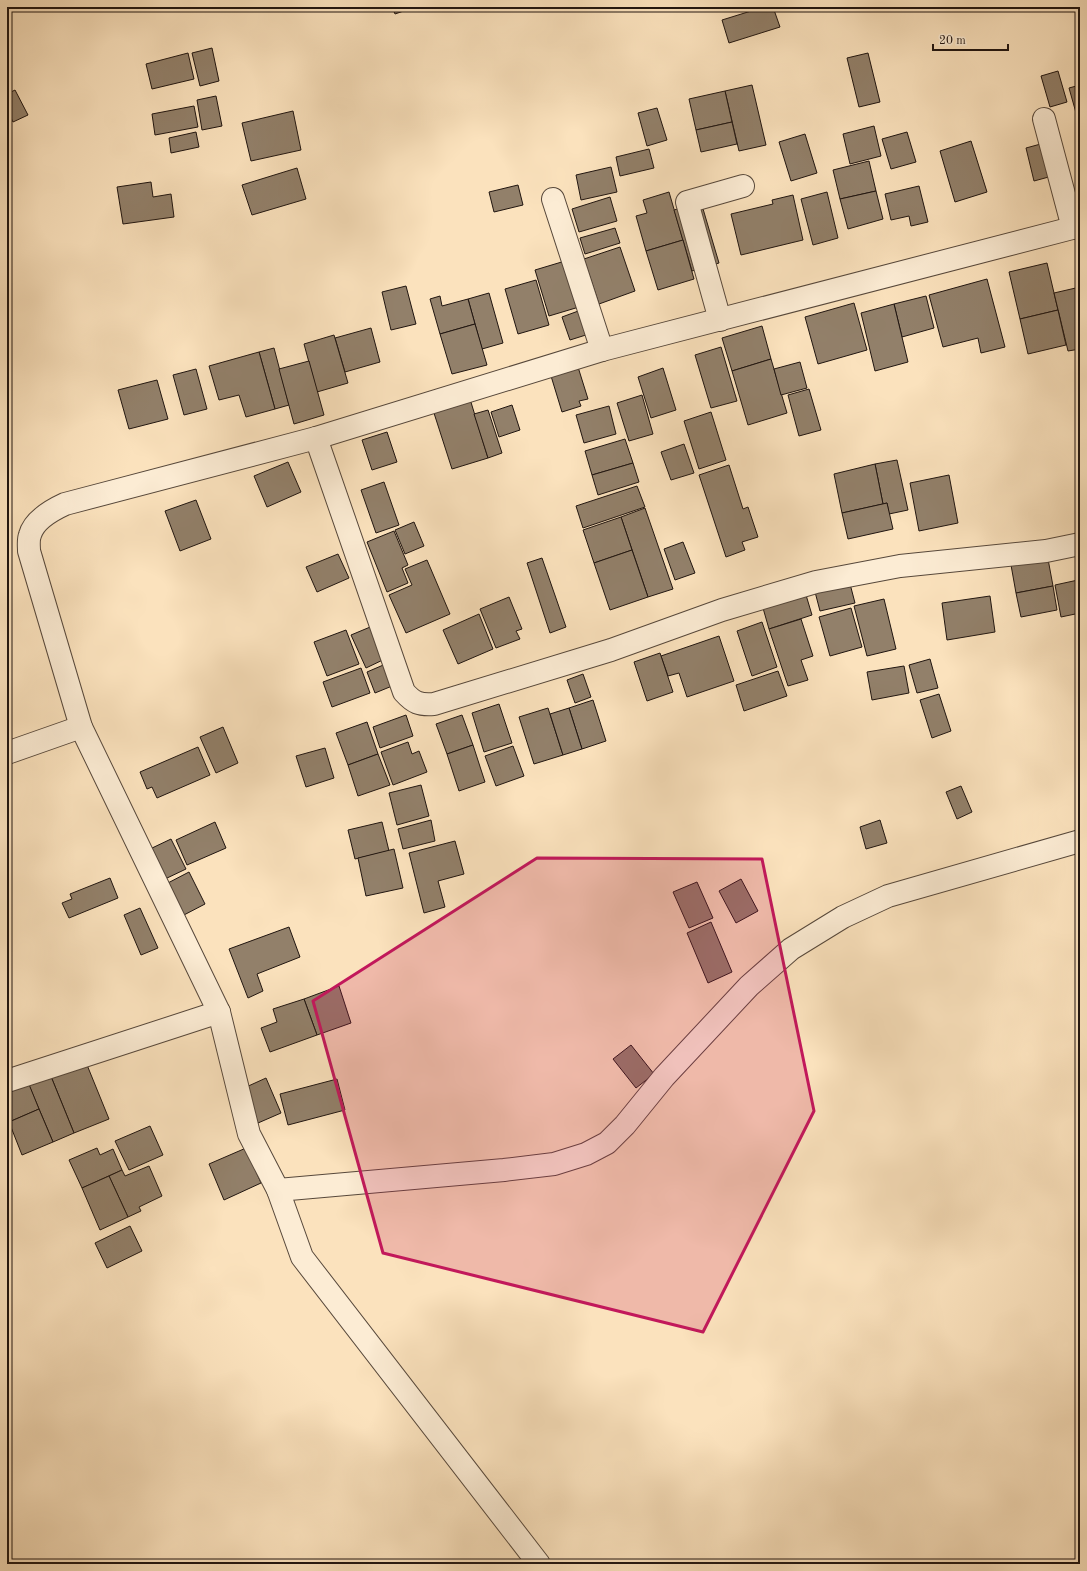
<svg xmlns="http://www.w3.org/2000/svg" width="1087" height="1571" font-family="'Old Standard TT',serif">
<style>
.building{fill:#92806a;stroke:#201510}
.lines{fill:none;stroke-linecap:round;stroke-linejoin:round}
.minor-casing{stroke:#57483b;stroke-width:24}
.minor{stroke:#fcecd4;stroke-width:22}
.marked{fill:#c2185b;fill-opacity:0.2;stroke:#c2185b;stroke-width:3;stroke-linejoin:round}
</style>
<rect width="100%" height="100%" fill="#fbe2bd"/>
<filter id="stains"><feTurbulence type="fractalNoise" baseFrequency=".005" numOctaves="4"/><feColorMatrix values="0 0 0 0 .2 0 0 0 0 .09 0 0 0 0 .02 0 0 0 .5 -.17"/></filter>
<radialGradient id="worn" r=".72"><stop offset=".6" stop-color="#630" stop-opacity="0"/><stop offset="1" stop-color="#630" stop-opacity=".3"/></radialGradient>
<!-- building -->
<g class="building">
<path d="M392,7h23l-20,7z"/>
<path d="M764,7h9l7,20 -51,16 -7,-23z"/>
<path d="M212,48l7,33 -19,5 -8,-33z"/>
<path d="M188,53l6,26 -42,10 -6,-25z"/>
<path d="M868,53l12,49 -21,5 -12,-49z"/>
<path d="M1058,71l9,31 -17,5 -9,-31z"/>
<path d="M752,85l14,60 -27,6 -14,-60z"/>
<path d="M1080,85v42l-11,-39z"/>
<path d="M15,90l13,25 -15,7 -6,-12v-16z"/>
<path d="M725,91l7,31 -36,8 -7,-31z"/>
<path d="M216,96l6,30 -20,4 -5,-30z"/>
<path d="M194,106l4,21 -43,8 -3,-21z"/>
<path d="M657,108l10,32 -20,6 -9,-33z"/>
<path d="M293,111l8,39 -50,11 -9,-38z"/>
<path d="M732,122l5,22 -36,8 -5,-22z"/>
<path d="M874,126l7,30 -31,8 -7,-30z"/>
<path d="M196,132l3,15 -28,6 -2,-15z"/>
<path d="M907,132l9,30 -25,7 -9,-30z"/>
<path d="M805,134l12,39 -26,8 -12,-39z"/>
<path d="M971,141l16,51 -32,10 -15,-51z"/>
<path d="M1048,142l8,33 -22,6 -8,-33z"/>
<path d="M649,149l5,19 -34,8 -4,-19z"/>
<path d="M869,161l7,30 -36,8 -7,-29z"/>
<path d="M611,167l6,25 -36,8 -5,-25z"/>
<path d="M297,168l9,31 -54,16 -10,-30z"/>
<path d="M151,182l2,15 18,-3 3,23 -51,7 -6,-37z"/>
<path d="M518,185l5,20 -29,7 -5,-20z"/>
<path d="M919,186l9,36 -17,4 -2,-10 -18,4 -6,-26z"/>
<path d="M876,191l7,28 -35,10 -8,-30z"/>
<path d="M669,192l14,48 -37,11 -10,-35 11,-3 -4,-13z"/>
<path d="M827,192l11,46 -25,7 -12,-46z"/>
<path d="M793,195l10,45 -62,15 -10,-41 42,-10 -1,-4z"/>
<path d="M610,197l7,24 -38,11 -7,-23z"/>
<path d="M701,202l18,61 -27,8 -18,-61z"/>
<path d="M615,228l5,15 -35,11 -5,-16z"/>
<path d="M683,240l11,39 -36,11 -12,-39z"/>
<path d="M620,247l15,44 -36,13 -15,-45z"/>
<path d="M565,261l14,46 -30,9 -14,-46z"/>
<path d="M1047,263l11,47 -38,9 -11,-47z"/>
<path d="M987,279l18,68 -24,6 -3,-15 -35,9 -14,-52z"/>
<path d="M536,280l13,45 -31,9 -13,-45z"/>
<path d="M406,286l10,38 -25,6 -9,-38z"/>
<path d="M1080,287v62l-12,2 -14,-58z"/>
<path d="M489,293l14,50 -21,6 -14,-50z"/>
<path d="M440,296l2,10 26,-7 7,25 -35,10 -10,-35z"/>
<path d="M926,296l8,32 -32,9 -8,-33z"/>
<path d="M854,303l13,47 -49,14 -13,-47z"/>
<path d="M894,304l14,58 -33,9 -14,-58z"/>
<path d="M581,310l8,24 -19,6 -8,-23z"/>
<path d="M1058,310l8,35 -38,9 -8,-35z"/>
<path d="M475,324l12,41 -35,9 -12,-40z"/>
<path d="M762,326l9,33 -39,12 -10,-33z"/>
<path d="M371,328l9,34 -35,10 -10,-34z"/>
<path d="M334,335l14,48 -31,9 -13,-48z"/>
<path d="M721,347l16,54 -26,7 -16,-53z"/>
<path d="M274,348l15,57 -14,4 -16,-57z"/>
<path d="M259,352l16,57 -29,8 -7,-22 -20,5 -10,-34z"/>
<path d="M771,359l16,54 -39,12 -16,-54z"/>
<path d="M309,361l15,54 -30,9 -15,-55z"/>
<path d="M800,362l7,26 -26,7 -7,-26z"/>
<path d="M578,367l10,32 -9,2 2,5 -19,6 -11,-36z"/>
<path d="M663,368l13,42 -25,8 -13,-41z"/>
<path d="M196,369l11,40 -23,6 -11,-40z"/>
<path d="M157,380l11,39 -39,10 -11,-39z"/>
<path d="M809,389l12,41 -22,6 -11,-41z"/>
<path d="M642,395l11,39 -24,7 -12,-38z"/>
<path d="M470,399l18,59 -36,11 -19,-59z"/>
<path d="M512,405l8,25 -21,7 -8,-25z"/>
<path d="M609,406l7,28 -32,9 -8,-28z"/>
<path d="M488,410l14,43 -14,5 -14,-44z"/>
<path d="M711,412l15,48 -27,9 -15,-48z"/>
<path d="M387,432l10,30 -25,8 -10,-30z"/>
<path d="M625,439l8,24 -41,12 -7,-24z"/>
<path d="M684,444l10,29 -23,7 -10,-28z"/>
<path d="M897,460l11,50 -19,4 -2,-11 -4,1 -8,-40z"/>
<path d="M288,462l13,30 -34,15 -13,-31z"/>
<path d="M633,463l6,19 -41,13 -6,-20z"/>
<path d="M875,464l8,40 -41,9 -8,-39z"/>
<path d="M729,465l14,44 5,-2 10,30 -16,5 3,8 -19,7 -27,-82z"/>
<path d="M949,475l9,48 -39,8 -9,-48z"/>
<path d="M384,482l15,43 -23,8 -15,-43z"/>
<path d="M637,486l8,21 -62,21 -7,-22z"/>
<path d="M196,500l15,39 -31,12 -15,-40z"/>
<path d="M887,503l6,26 -45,10 -6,-26z"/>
<path d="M645,508l28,81 -25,8 -27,-80z"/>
<path d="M621,517l11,33 -38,13 -11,-33z"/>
<path d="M414,522l10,24 -19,8 -10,-24z"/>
<path d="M394,531l14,34 -6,3 6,15 -21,9 -20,-50z"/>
<path d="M683,542l12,31 -20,7 -11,-31z"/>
<path d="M632,550l16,47 -38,13 -16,-47z"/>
<path d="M338,554l11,24 -32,14 -11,-25z"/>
<path d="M542,558l24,69 -16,6 -23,-70z"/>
<path d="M1048,559l5,27 -37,7 -5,-28z"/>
<path d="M427,560l23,54 -44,19 -17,-38 23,-10 -7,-16z"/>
<path d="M849,580l6,23 -35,8 -6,-23z"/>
<path d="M1078,580l2,13v20l-19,4 -6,-32z"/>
<path d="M1053,586l4,24 -36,7 -5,-24z"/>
<path d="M806,595l6,20 -43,14 -6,-21z"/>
<path d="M990,596l5,36 -48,8 -5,-37z"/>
<path d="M509,597l13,32 -6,2 4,8 -24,9 -16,-39z"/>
<path d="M884,599l12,50 -29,7 -13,-50z"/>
<path d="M851,608l11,39 -32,9 -11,-39z"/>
<path d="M479,614l14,35 -35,15 -15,-34z"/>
<path d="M801,619l12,37 -12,4 7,20 -20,6 -19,-57z"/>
<path d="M762,622l15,45 -25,9 -15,-45z"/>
<path d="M375,625l14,32 -23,11 -15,-33z"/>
<path d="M346,630l13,34 -32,12 -13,-34z"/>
<path d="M719,636l15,45 -47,16 -8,-24 -11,3 -7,-20z"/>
<path d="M660,653l13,39 -26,9 -13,-39z"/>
<path d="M930,659l8,29 -21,5 -8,-28z"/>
<path d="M388,663l9,21 -22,9 -8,-21z"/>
<path d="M904,666l5,27 -37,7 -5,-28z"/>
<path d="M361,668l9,25 -38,14 -9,-25z"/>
<path d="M778,671l9,25 -43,15 -8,-26z"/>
<path d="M583,674l8,23 -16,6 -8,-23z"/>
<path d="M939,694l12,37 -19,7 -12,-38z"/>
<path d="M593,700l13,41 -24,8 -13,-41z"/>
<path d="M499,704l13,39 -28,9 -12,-39z"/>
<path d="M548,708l15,47 -29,9 -15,-47z"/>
<path d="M569,708l13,41 -19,6 -13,-41z"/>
<path d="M406,715l7,21 -33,12 -7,-21z"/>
<path d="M462,715l11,30 -26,9 -11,-30z"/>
<path d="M367,722l11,32 -30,11 -12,-32z"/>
<path d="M223,727l15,36 -22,10 -16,-36z"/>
<path d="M408,742l4,12 7,-3 8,21 -34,13 -12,-33z"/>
<path d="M473,745l12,37 -26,9 -12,-37z"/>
<path d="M513,746l11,30 -28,10 -11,-30z"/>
<path d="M198,747l12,28 -53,23 -5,-11 -5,2 -7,-17z"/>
<path d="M325,748l9,30 -28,9 -10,-31z"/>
<path d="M378,754l12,31 -32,11 -10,-31z"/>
<path d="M421,785l8,31 -32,9 -8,-32z"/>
<path d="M961,786l11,26 -15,7 -11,-27z"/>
<path d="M431,820l4,21 -32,8 -5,-20z"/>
<path d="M880,820l7,23 -21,6 -6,-22z"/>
<path d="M215,822l11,26 -39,17 -11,-25z"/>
<path d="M382,822l7,29 -34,8 -7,-29z"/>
<path d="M171,839l15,30 -21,10 -15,-30z"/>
<path d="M455,841l9,33 -26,7 7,26 -21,6 -15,-60z"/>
<path d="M394,849l9,39 -37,8 -8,-38z"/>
<path d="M189,872l16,32 -23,12 -16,-32z"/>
<path d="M110,878l8,20 -49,20 -7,-15 10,-4 -2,-5z"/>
<path d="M741,879l17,32 -22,12 -17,-32z"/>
<path d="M697,882l16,36 -24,10 -16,-36z"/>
<path d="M140,908l18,40 -17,7 -17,-40z"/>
<path d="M711,922l21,50 -24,11 -21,-50z"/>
<path d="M289,927l11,30 -43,17 6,17 -15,7 -19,-49z"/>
<path d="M339,986l12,37 -34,12 -13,-36z"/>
<path d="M304,999l13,36 -47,17 -9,-24 16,-6 -4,-13z"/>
<path d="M631,1045l23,29 -18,14 -23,-29z"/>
<path d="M85,1060l24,59 -35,14 -24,-59z"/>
<path d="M50,1074l24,59 -21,9 -25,-59z"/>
<path d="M26,1077l13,32 -30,13 -2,-4v-34z"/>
<path d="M266,1078l15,35 -23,10 -14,-35z"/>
<path d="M337,1079l8,31 -57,15 -8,-31z"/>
<path d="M39,1109l14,33 -31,13 -13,-33z"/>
<path d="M150,1126l13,29 -34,15 -14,-29z"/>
<path d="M97,1148l3,7 13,-6 9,21 -40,18 -13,-28z"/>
<path d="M246,1148l15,35 -37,17 -15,-36z"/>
<path d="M149,1166l13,30 -23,11 2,4 -13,6 -19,-41 13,-6 3,6z"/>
<path d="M109,1176l19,41 -28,13 -18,-42z"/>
<path d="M130,1226l12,25 -35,17 -12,-25z"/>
</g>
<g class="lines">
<defs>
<g id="minor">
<path d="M1044,119l29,109"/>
<path d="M553,199l49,151"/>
<path d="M720,320l-33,-118 56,-16"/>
<path d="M316,438l88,254c10,11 15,13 30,12l177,-54 111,-40 94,-28 84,-16 146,-15 34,-7"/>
<path d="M7,753l74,-26"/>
<path d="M7,1081l212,-69"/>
<path d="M278,1190l226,-20 50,-6 32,-10 21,-11 18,-18 39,-48 85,-91 42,-37 52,-32 45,-21 192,-55"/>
<path d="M539,1564l-237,-307 -24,-67 -29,-56 -30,-122 -138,-285 -52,-176c0,-5 -1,-11 1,-16 4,-15 22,-25 35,-31l251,-66 286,-88 478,-124"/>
</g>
</defs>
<!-- minor casing -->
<use href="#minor" class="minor-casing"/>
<!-- minor -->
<use href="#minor" class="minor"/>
</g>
<!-- marked area -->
<path class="marked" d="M537,858l225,1 52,252 -111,221 -320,-79 -70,-252z"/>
<!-- margin -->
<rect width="1087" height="1571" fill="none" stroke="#fbe2bd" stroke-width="24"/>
<rect x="8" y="8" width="1071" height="1555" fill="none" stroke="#201510" stroke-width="2"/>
<rect x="12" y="12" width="1063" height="1547" fill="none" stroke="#201510"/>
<!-- scale -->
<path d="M933 44v6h75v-6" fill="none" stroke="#201510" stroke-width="2"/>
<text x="939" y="44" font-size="12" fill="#201510" stroke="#fcecd4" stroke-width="3" paint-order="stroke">20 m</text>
<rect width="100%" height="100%" filter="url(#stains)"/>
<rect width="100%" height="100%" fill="url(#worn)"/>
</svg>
